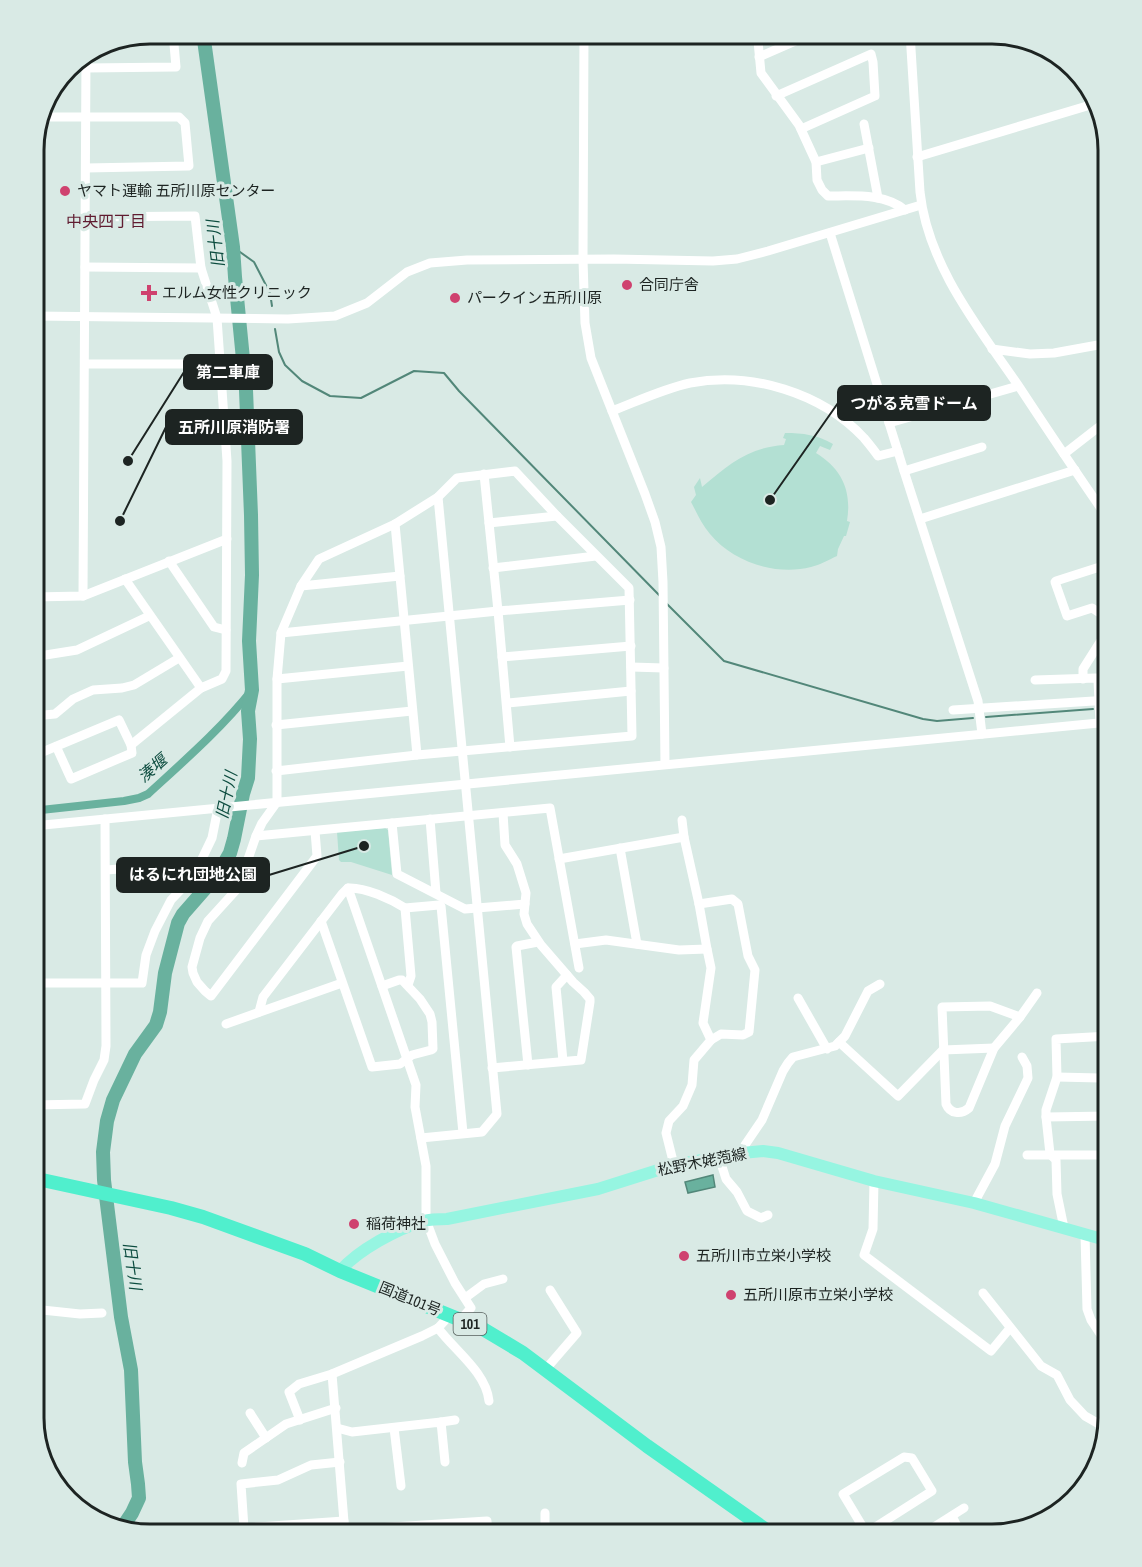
<svg xmlns="http://www.w3.org/2000/svg" width="1142" height="1567" font-family="'Archivo Narrow','Noto Sans JP',sans-serif">
<style>
.green{fill:#b3e0d3}
.water{fill:#69b19e;stroke:#528779;stroke-width:1.5}
.lines{fill:none;stroke-linecap:round;stroke-linejoin:round}
.stream{stroke:#528779;stroke-width:2}
.canal{stroke:#69b19e;stroke-width:8}
.river{stroke:#69b19e;stroke-width:14}
.minor{stroke:#fff;stroke-width:9}
.major{stroke:#96f5e1;stroke-width:12}
.highway{stroke:#50efcd;stroke-width:14}
.poi-dot{fill:#cf426f;stroke:#d9eae5;stroke-width:2}
.labels{text-anchor:middle;stroke-width:6;stroke-linejoin:round;paint-order:stroke}
.shield{fill:#d9eae5;stroke:#555f5c;stroke-width:1.5}
.shield-label{font-size:14px;font-weight:bold;fill:#1d2422}
.poi-label{font-size:15px;fill:#1d2422;stroke:#d9eae5;text-anchor:start}
.street-label{font-size:15px;fill:#1d2422;stroke:#d9eae5}
.neighbourhood-label{font-size:16px;fill:#601c31;stroke:#d9eae5}
.water-label{font-size:16px;font-style:italic;fill:#0c4c3f;stroke:#d9eae5}
.rim{fill:none;stroke:#1d2422;stroke-width:3}
.leader{fill:none;stroke:#1d2422;stroke-width:2}
.callout-dot{fill:#1d2422;stroke:#d9eae5;stroke-width:2}
.callout{fill:#1d2422;stroke:#1d2422;stroke-width:2}
.callout-label{font-size:16px;text-anchor:middle;font-weight:bold;fill:#fff}
</style>
<rect width="100%" height="100%" fill="#d9eae5"/>
<!-- green -->
<g class="green">
<path d="M785,433c18,0 33,2 48,11l-3,6 -10,-4 -4,7c26,16 36,38 31,68l3,1 -4,14h-2l-6,13 -1,7c-9,4 -17,9 -26,11 -35,9 -78,-5 -101,-33 -8,-9 -13,-21 -19,-32l5,-7 -2,-8 6,-9 2,9c28,-23 45,-39 82,-42l2,-6 -3,-1z"/>
<path d="M385,828l3,2 4,45 -41,-13h-10l-2,-2 -2,-28z"/>
</g>
<!-- water -->
<path class="water" d="M713,1175l2,12 -27,6 -3,-11z"/>
<g class="lines">
<!-- stream -->
<g class="stream">
<path d="M233,247l21,15 16,31 2,13"/>
<path d="M275,329l4,23 6,13 17,16 28,15 31,2 53,-27 30,2 15,18 201,205"/>
<path d="M666,603l58,58 199,58 14,2 36,-3"/>
<path d="M1104,709l5,-1"/>
<path d="M986,717l107,-8"/>
</g>
<!-- canal -->
<path class="canal" d="M41,810l83,-9 15,-3 9,-4c36,-33 73,-65 104,-104"/>
<!-- river -->
<path class="river" d="M122,1528l10,-15 7,-15 -1,-14 -3,-22 -4,-92 -10,-53 -17,-137 -1,-28 4,-31 6,-21 22,-46 21,-29 4,-13 5,-39 13,-50 5,-9 35,-40 12,-21 4,-14 9,-45 5,-16 2,-39 -2,-28 4,-21 -3,-49 3,-66 -1,-60 -5,-125 -11,-113 -2,-30 -30,-214"/>
<!-- minor -->
<g class="minor">
<path d="M584,33l-1,227 2,63 6,35 54,136 10,28 6,25 2,35 2,182"/>
<path d="M755,33l3,8 3,32 38,52 17,37 1,18 5,10 6,6c26,0 56,-3 77,14"/>
<path d="M910,33l10,159c8,74 59,136 100,196 29,44 59,89 89,132"/>
<path d="M759,57l55,-24"/>
<path d="M86,68l90,-1 -3,-34"/>
<path d="M776,96l95,-42 2,8 2,34 -74,33"/>
<path d="M40,117h139l6,6 4,43 -103,2"/>
<path d="M864,124l14,74"/>
<path d="M917,157l180,-54"/>
<path d="M816,162l53,-14"/>
<path d="M85,217l110,-1 6,52 16,50 10,143 -1,210 -4,8 -21,9 -70,57"/>
<path d="M830,233l74,238 74,230 4,33"/>
<path d="M85,267l116,1"/>
<path d="M33,316l255,3 47,-3 32,-13 40,-31 23,-9 37,-3 147,-1 99,2 24,-2 31,-8 153,-46"/>
<path d="M992,349l38,5 24,-1 55,-10"/>
<path d="M85,364h135"/>
<path d="M612,411c26,-10 51,-22 78,-28 61,-12 132,10 174,55 5,6 10,12 14,18l20,-5"/>
<path d="M889,423l129,-37"/>
<path d="M1064,454l45,-35"/>
<path d="M904,471l78,-24"/>
<path d="M484,474l14,137 12,136"/>
<path d="M33,499l2,-364"/>
<path d="M920,519l155,-49"/>
<path d="M489,523l68,-7"/>
<path d="M395,524l22,231"/>
<path d="M169,561l45,66 12,3"/>
<path d="M493,568l103,-12"/>
<path d="M125,579l76,109"/>
<path d="M301,586l99,-10"/>
<path d="M83,596l3,-539"/>
<path d="M33,597l50,-1 144,-57"/>
<path d="M1109,619l-17,-11 -25,8 -12,-34 1,-1 53,-17"/>
<path d="M281,633l217,-22 132,-11"/>
<path d="M33,657l44,-7 72,-34"/>
<path d="M502,657l129,-11"/>
<path d="M631,667l33,1"/>
<path d="M277,679l131,-13"/>
<path d="M1083,679v-10l26,-41"/>
<path d="M1035,680l61,-2 2,2 2,43"/>
<path d="M507,703l124,-12"/>
<path d="M953,710l156,-10"/>
<path d="M33,716l22,-2 18,-15 20,-9 29,-2 12,-3 45,-27"/>
<path d="M276,725l136,-14"/>
<path d="M33,756l86,-36 12,25 1,8 -61,26 -15,-33"/>
<path d="M276,771l141,-16 215,-19 -3,-148 -72,-72 -42,-45 -58,7 -19,19 -43,27 -76,35 -18,27 -20,47 -4,46v123l-15,21 -6,13 -18,52 -30,33 -8,17 -8,29 1,6 4,9 8,9 6,5 106,-140 -2,-25"/>
<path d="M33,787v-136"/>
<path d="M430,819l6,74"/>
<path d="M682,820l2,17"/>
<path d="M392,823l5,51 68,35 60,-5"/>
<path d="M33,826l1076,-104"/>
<path d="M256,836l294,-28 29,160"/>
<path d="M620,848l17,96"/>
<path d="M559,859l125,-22 15,67 8,45 -28,1 -73,-10 -31,4"/>
<path d="M200,863l12,-25 6,-30"/>
<path d="M348,888l68,197 -1,22 11,59v54l9,24 20,39 16,25 -11,12"/>
<path d="M699,904l33,-5 6,5 10,52 7,14 -6,62 -6,3 -22,-1 -10,6"/>
<path d="M405,908l34,-3 2,1 22,227"/>
<path d="M321,921l51,146 28,-3 12,-9 19,-5 2,-1 -1,-27 -2,-8 -10,-15 -18,-19h-3l-17,6"/>
<path d="M33,983h109l4,-28 9,-24 16,-31 25,-26 4,-11 -94,7"/>
<path d="M798,998l29,51"/>
<path d="M990,1006l30,11 -26,31 -25,60c-8,7 -19,6 -23,-4l-4,-97z"/>
<path d="M259,1012l4,-15 79,-103 6,-6c17,-1 43,11 57,20l6,68 -3,9"/>
<path d="M1020,1017l17,-24"/>
<path d="M226,1024l116,-41"/>
<path d="M839,1042l59,54 45,-46 51,-2"/>
<path d="M563,1061l-7,-74 11,-12"/>
<path d="M528,1065l-12,-118 1,-1 21,-4"/>
<path d="M492,1068l89,-8 9,-58v-3l-6,-7 -11,-10 -32,-37 -14,-21 -3,-10 2,-21 -9,-29 -12,-19 -2,-32"/>
<path d="M1057,1077l43,1"/>
<path d="M33,1105l52,-1 9,-24 10,-20 2,-14 -1,-227"/>
<path d="M1046,1117l63,-1"/>
<path d="M421,1138l61,-6 15,-18 -59,-617"/>
<path d="M742,1153l3,-8 17,-25 21,-49 5,-8 5,-6 42,-11 10,-10 23,-45 12,-7"/>
<path d="M1027,1155h82"/>
<path d="M719,1157l7,22 11,13 10,19 14,7 7,-3"/>
<path d="M674,1165l-8,-32 3,-12 14,-15 9,-21 2,-25 17,-20 -8,-17 8,-55 -4,-19"/>
<path d="M874,1181l-1,48 -9,26 127,96 19,-23"/>
<path d="M974,1203l21,-39 10,-38 23,-48 -1,-12 -5,-9"/>
<path d="M1064,1228l-7,-34 -1,-34 -6,-6 -4,-37v-7l11,-33 -1,-38 53,-3"/>
<path d="M1085,1235l2,74 4,11 18,27"/>
<path d="M983,1293l58,73 16,9 13,25 15,16 21,12"/>
<path d="M465,1298l19,-14 19,-5"/>
<path d="M33,1309l47,5 22,-1"/>
<path d="M438,1328c16,22 48,44 51,73"/>
<path d="M545,1370l32,-37 -27,-43"/>
<path d="M250,1413l16,25"/>
<path d="M300,1420l-11,-28 10,-8 33,-10"/>
<path d="M441,1422l14,-2"/>
<path d="M337,1428l15,4 89,-10 4,40"/>
<path d="M394,1428l7,58"/>
<path d="M242,1463l2,-10 42,-29 50,-16"/>
<path d="M545,1513v21"/>
<path d="M952,1516l9,18"/>
<path d="M244,1528l-3,-44 37,-4 33,-15 29,-3"/>
<path d="M345,1530l142,-9 1,13"/>
<path d="M866,1533l66,-42 -20,-33 -8,-1 -61,37 24,40"/>
<path d="M179,1534l65,-6 100,-7"/>
<path d="M345,1534l-13,-160 90,-38 16,-8 12,-13"/>
<path d="M923,1534l41,-26"/>
</g>
<!-- major -->
<path class="major" d="M340,1271c18,-21 57,-42 84,-50 7,-2 16,-2 23,-2l151,-30 76,-24 68,-12 21,-2 15,2 96,28 100,22 135,38"/>
<!-- highway -->
<path class="highway" d="M33,1178l138,30 32,9 102,37 35,17 143,58 40,24 124,93 125,88"/>
</g>
<!-- markers -->
<g class="poi-dot">
<circle cx="65" cy="191" r="6"/>
<circle cx="627" cy="285" r="6"/>
<path d="M146 284h6v6h6v6h-6v6h-6v-6h-6v-6h6z"/>
<circle cx="455" cy="298" r="6"/>
<circle cx="354" cy="1224" r="6"/>
<circle cx="684" cy="1256" r="6"/>
<circle cx="731" cy="1295" r="6"/>
</g>
<g class="labels">
<!-- shield labels -->
<rect class="shield" x="453.5" y="1313" width="33" height="22" rx="4.5"/>
<g class="shield-label">
<text x="470" y="1329">101</text>
</g>
<!-- poi labels -->
<g class="poi-label">
<text x="77" y="196">ヤマト運輸 五所川原センター</text>
<text x="639" y="290">合同庁舎</text>
<text x="162" y="298">エルム女性クリニック</text>
<text x="467" y="303">パークイン五所川原</text>
<text x="366" y="1229">稲荷神社</text>
<text x="696" y="1261">五所川市立栄小学校</text>
<text x="743" y="1300">五所川原市立栄小学校</text>
</g>
<!-- street labels -->
<g class="street-label">
<text transform="translate(702 1162) rotate(-11)" y="5">松野木姥萢線</text>
<text transform="translate(410 1299) rotate(22)" y="5">国道101号</text>
</g>
<!-- neighbourhood labels -->
<g class="neighbourhood-label">
<text x="106" y="227">中央四丁目</text>
</g>
<!-- water labels -->
<g class="water-label">
<text transform="translate(215 244) rotate(-97)" y="6">旧十川</text>
<text transform="translate(152 768) rotate(-41)" y="6">湊堰</text>
<text transform="translate(226 795) rotate(-78)" y="6">旧十川</text>
<text transform="translate(133 1266) rotate(82)" y="6">旧十川</text>
</g>
</g>
<!-- crop -->
<path d="M0 0H1142V1567H0ZM150 44H992A106 106 0 0 1 1098 150V1418A106 106 0 0 1 992 1524H150A106 106 0 0 1 44 1418V150A106 106 0 0 1 150 44Z" fill="#d9eae5" fill-rule="evenodd"/>
<path class="rim" d="M150 44H992A106 106 0 0 1 1098 150V1418A106 106 0 0 1 992 1524H150A106 106 0 0 1 44 1418V150A106 106 0 0 1 150 44Z"/>
<!-- callouts -->
<path class="leader" d="M128 461L184 372M770 500L838 403M120 521L166 427M364 846L269 875"/>
<g class="callout-dot">
<circle cx="128" cy="461" r="6"/>
<circle cx="770" cy="500" r="6"/>
<circle cx="120" cy="521" r="6"/>
<circle cx="364" cy="846" r="6"/>
</g>
<g class="callout">
<rect x="184" y="355" width="88" height="34" rx="6"/>
<rect x="838" y="386" width="152" height="34" rx="6"/>
<rect x="166" y="410" width="136" height="34" rx="6"/>
<rect x="117" y="858" width="152" height="34" rx="6"/>
</g>
<g class="callout-label">
<text x="228" y="378">第二車庫</text>
<text x="914" y="409">つがる克雪ドーム</text>
<text x="234" y="433">五所川原消防署</text>
<text x="193" y="880">はるにれ団地公園</text>
</g>
</svg>
